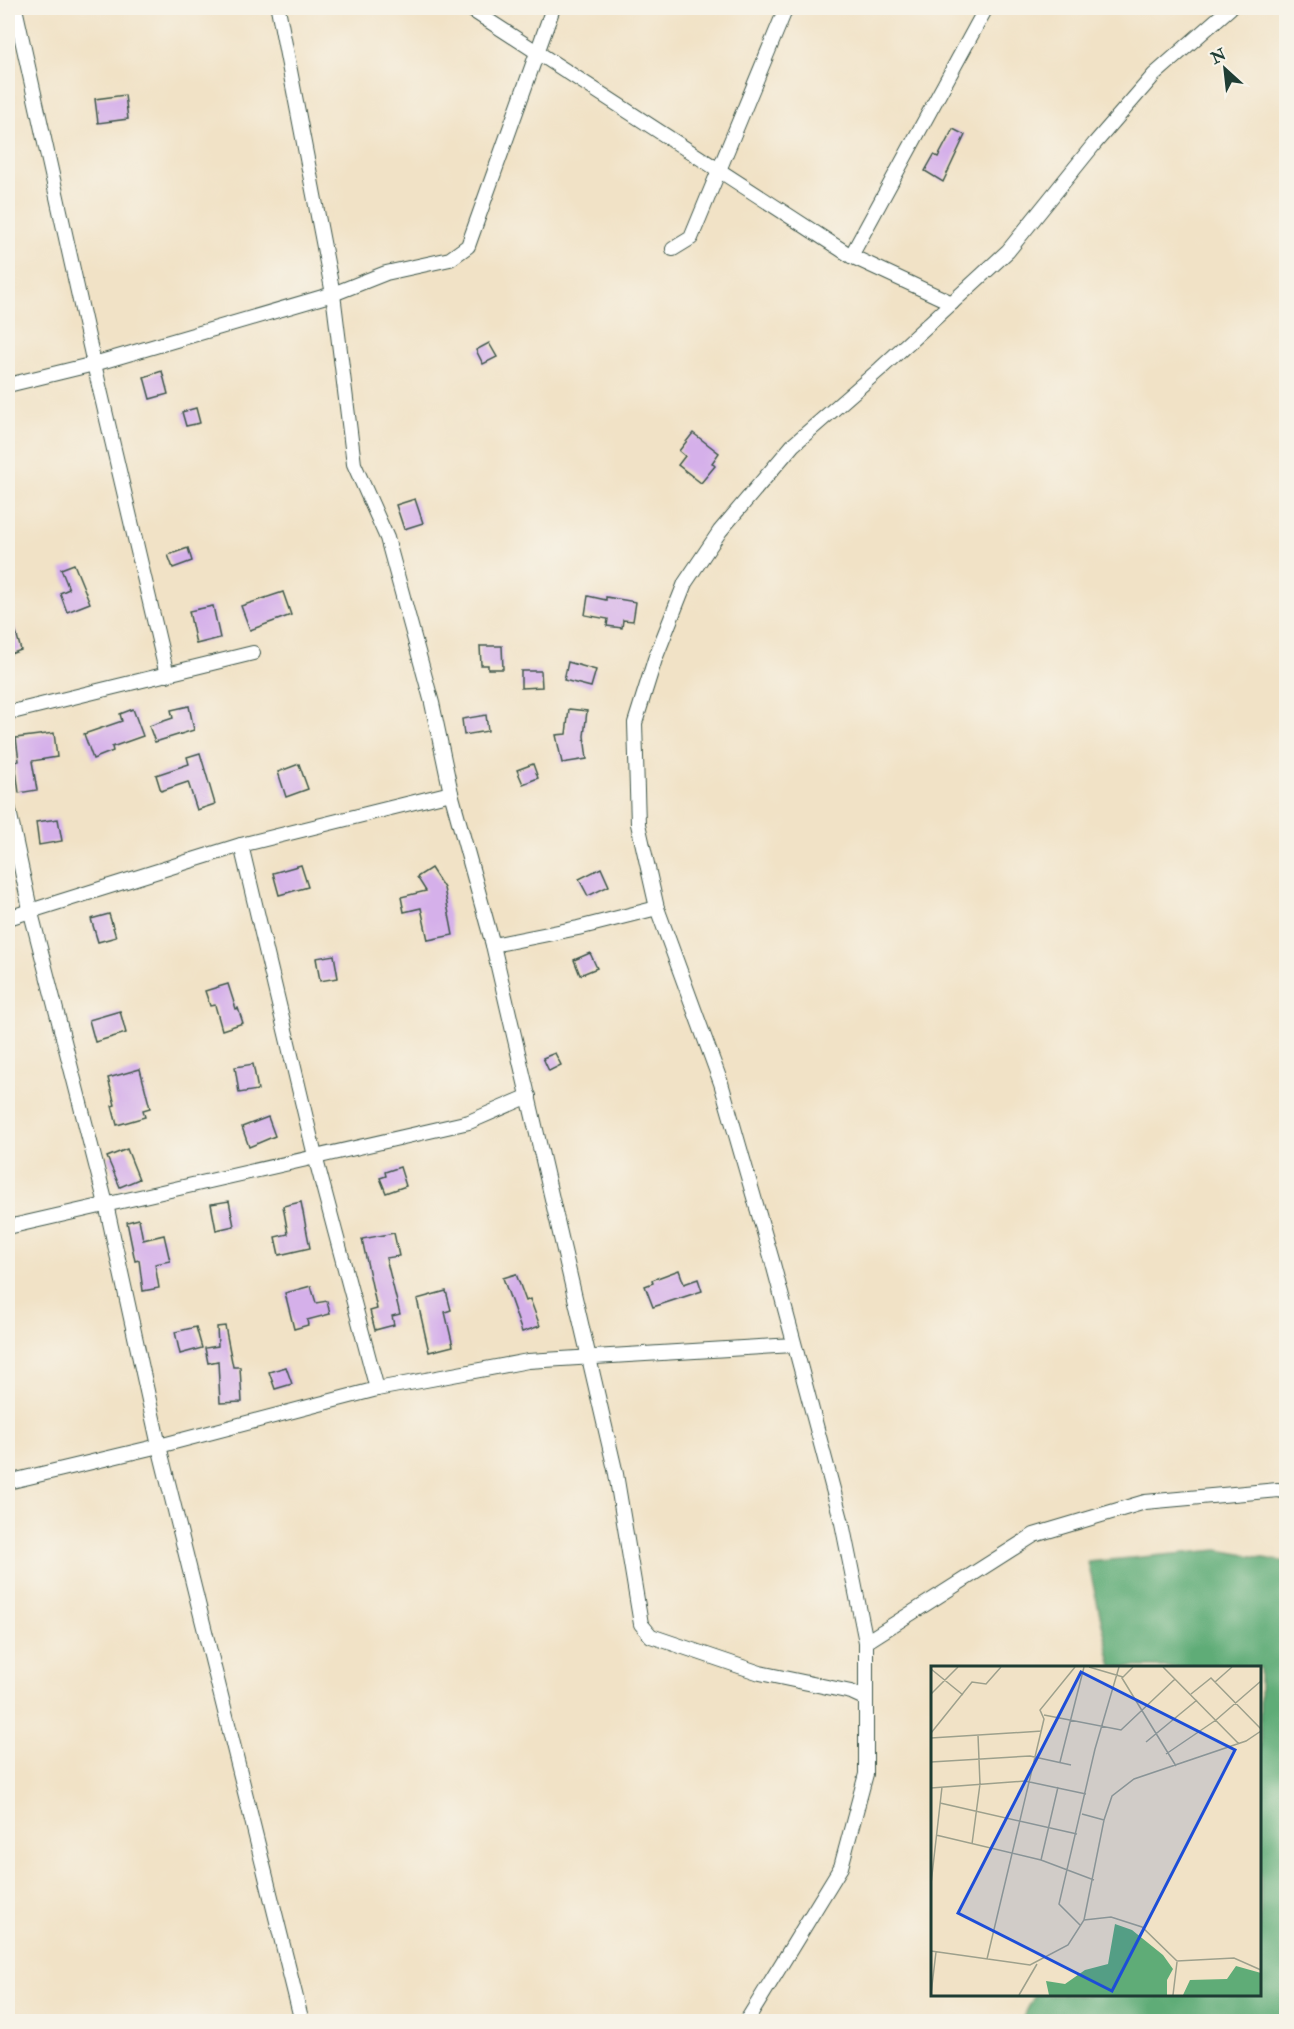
<svg xmlns="http://www.w3.org/2000/svg" width="1294" height="2029" font-family="'IM FELL Double Pica',serif">
<style>
.forest{fill:#5fac77;stroke:#3f7456;stroke-width:1.5}
.building{fill:#d5b0ea}
.lines{fill:none;stroke-linecap:round;stroke-linejoin:round}
.street-casing{stroke:#3e564a;stroke-width:16}
.street{stroke:#fff;stroke-width:14}
.inset-road{fill:none;stroke:#9da08c;stroke-width:1.5}
.view{fill:#1d4ed8;fill-opacity:0.15;stroke:#1d4ed8;stroke-width:3}
.inset-edge{fill:none;stroke:#1f3d34;stroke-width:3}
</style>
<rect width="100%" height="100%" fill="#f7f3e8"/>
<filter id="ink" filterUnits="userSpaceOnUse"><feTurbulence type="fractalNoise" baseFrequency=".0167" numOctaves="2"/><feDisplacementMap in="SourceGraphic" scale="12" xChannelSelector="R" yChannelSelector="G"/><feConvolveMatrix kernelMatrix="1 2 1 2 8 2 1 2 1" color-interpolation-filters="sRGB"/></filter>
<filter id="wash" filterUnits="userSpaceOnUse"><feTurbulence type="fractalNoise" baseFrequency=".008" numOctaves="4" result="noise"/><feDisplacementMap in="SourceGraphic" scale="24" xChannelSelector="R" yChannelSelector="G"/><feGaussianBlur stdDeviation="1.35" result="paint"/><feColorMatrix in="noise" values="0 0 0 0 0 0 0 0 0 0 0 0 0 0 0 0 0 1.4 0 .05"/><feComposite in="paint" operator="in"/></filter>
<g filter="url(#wash)">
<rect width="100%" height="100%" fill="#f1e2c6"/>
<!-- forest -->
<path class="forest" d="M1218,1550l68,12v459h-265l14,-26 225,-1v-326l-148,-1 -24,-105z"/>
<g id="blocks">
<!-- building -->
<g class="building">
<path d="M125,95l3,24 -30,4 -3,-24z"/>
<path d="M953,129l12,6 -22,47 -18,-11 9,-16 4,2z"/>
<path d="M489,343l8,14 -14,7 -7,-14z"/>
<path d="M162,371l6,23 -18,5 -6,-22z"/>
<path d="M196,408l4,15 -14,3 -4,-14z"/>
<path d="M693,433l26,20 -7,10 3,3 -14,17 -23,-18 7,-9 -6,-5z"/>
<path d="M415,499l8,24 -19,6 -8,-24z"/>
<path d="M188,548l4,13 -19,7 -5,-13z"/>
<path d="M74,564l16,39 -23,9 -7,-19 9,-4 -8,-20z"/>
<path d="M283,592l8,23 -41,15 -9,-24z"/>
<path d="M588,596l18,4v-3l30,5 -3,19 -10,-1 -1,8 -15,-2 1,-7 -23,-4z"/>
<path d="M213,606l7,32 -24,6 -7,-33z"/>
<path d="M8,615h3l10,35 -13,5z"/>
<path d="M480,646h22l1,23h-15v-4h-7z"/>
<path d="M568,662l28,8 -5,17 -27,-7z"/>
<path d="M521,671h20l1,16 -21,1z"/>
<path d="M189,706l5,24 -39,12 -6,-16 24,-8 -2,-8z"/>
<path d="M133,709l10,27 -31,11 1,4 -20,8 -9,-25 38,-13 -2,-7z"/>
<path d="M569,709l18,2 -3,25 3,23 -25,4 -6,-28 10,-1z"/>
<path d="M486,715l2,16 -24,4 -2,-16z"/>
<path d="M54,733l3,24 -25,4 5,29 -18,3 -4,-31 4,-1 -3,-23z"/>
<path d="M200,753l15,51 -18,6 -9,-28 -27,9 -5,-16 33,-11 -2,-7z"/>
<path d="M299,764l9,25 -22,8 -8,-25z"/>
<path d="M533,764l5,14 -15,6 -6,-14z"/>
<path d="M58,819l4,22 -23,4 -3,-23z"/>
<path d="M301,865l7,22 -29,8 -6,-22z"/>
<path d="M431,868l13,20 9,47 -25,5 -7,-32 -17,4 -3,-15 25,-6 -9,-14z"/>
<path d="M601,868l8,18 -21,10 -9,-17z"/>
<path d="M109,914l7,23 -18,5 -7,-23z"/>
<path d="M590,953l7,15 -17,7 -6,-15z"/>
<path d="M334,955l4,23 -18,3 -4,-23z"/>
<path d="M228,984l8,25 2,-1 5,15 -21,7 -7,-25 -5,1 -5,-15z"/>
<path d="M120,1011l6,22 -31,9 -6,-22z"/>
<path d="M555,1053l6,12 -12,6 -6,-13z"/>
<path d="M253,1064l5,26 -19,3 -4,-26z"/>
<path d="M140,1069l10,39 -7,2 2,7 -28,8 -5,-19 3,-1 -7,-27z"/>
<path d="M268,1117l7,19 -26,11 -7,-20z"/>
<path d="M127,1149l12,30 -19,8 -13,-30z"/>
<path d="M400,1167l6,19 -20,7 -6,-15 6,-2 -1,-4z"/>
<path d="M229,1201l5,25 -18,4 -5,-26z"/>
<path d="M301,1202l9,46 -31,7 -4,-18 13,-3 -5,-28z"/>
<path d="M139,1219l4,21 21,-5 6,26 -15,3 4,24 -16,3 -4,-31 -4,1 -8,-39z"/>
<path d="M394,1233l5,23 -13,2 14,56 -8,2 2,9 -19,5 -5,-19 7,-2 -15,-70z"/>
<path d="M679,1270l5,14 14,-5 4,12 -49,16 -8,-21 8,-3 -1,-3z"/>
<path d="M516,1274l10,27 4,-2 10,27 -18,6 -19,-54z"/>
<path d="M311,1286l5,17 11,-2 3,13 -23,6 1,5 -14,4 -9,-36z"/>
<path d="M446,1291l5,19 -6,2 8,34 -24,6 -12,-53z"/>
<path d="M225,1326l8,41h7l2,35 -22,1 -2,-42 -10,2 -3,-15 13,-2 -1,-19z"/>
<path d="M196,1327l6,21 -22,6 -5,-22z"/>
<path d="M286,1367l6,17 -17,5 -6,-17z"/>
</g>
</g>
</g>
<g filter="url(#ink)">
<use href="#blocks" fill-opacity="0" stroke="#3e564a" stroke-width="1.5"/>
<g class="lines">
<defs>
<g id="street">
<path d="M15,8l79,356 73,311"/>
<path d="M278,8l55,286 21,170 33,74 45,165 19,90 42,152 123,529 25,150 10,12 109,37 91,19 13,6"/>
<path d="M469,8l382,248 101,47"/>
<path d="M673,249l18,-11 95,-230"/>
<path d="M851,256l135,-248"/>
<path d="M8,385l86,-21 239,-70 53,-21 64,-14 18,-13 85,-238"/>
<path d="M8,713l245,-60"/>
<path d="M8,806l22,103 76,295 53,242 143,576"/>
<path d="M241,845l74,311 62,233"/>
<path d="M8,918l233,-73 210,-52"/>
<path d="M493,945l85,-17 79,-20"/>
<path d="M8,1227l461,-105 60,-26"/>
<path d="M8,1482l151,-36 218,-57 151,-28 266,-16"/>
<path d="M866,1642l168,-107 111,-33 133,-12 8,2"/>
<path d="M746,2022l95,-155 25,-93v-132l-24,-119 -70,-263 -51,-177 -64,-175 -19,-84 -3,-101 20,-64 30,-76 35,-52 73,-86 87,-76 128,-118 87,-108 59,-68 76,-67"/>
</g>
</defs>
<!-- street casing -->
<use href="#street" class="street-casing"/>
<!-- street -->
<use href="#street" class="street"/>
</g>
</g>
<!-- overview -->
<g transform="translate(931 1666)">
<rect width="330" height="330" fill="#f1e2c6"/>
<path d="M184,258l17,6 31,25 10,14 -6,11v15h-118l-3,-14 19,3 20,-14 23,-6zM305,300l25,7v22h-78l7,-15 37,-1z" fill="#5fac77"/>
<path class="inset-road" d="M158,1l34,10M202,1l-11,11 54,88M232,1l76,77M0,3l32,26M284,16l17,-15M0,28l27,-27M260,28l20,-16 50,51M113,49l77,15 54,-51M0,67l41,-51 14,2 15,-17M0,72l111,-7M215,76l51,-42M235,88l50,-34 45,-39M0,96l99,-6 41,9M129,96l24,-95M0,122l94,-7 61,13M9,137l137,31M151,148l22,6M5,169l105,25 53,20M41,178l8,-60 -2,-49M110,194l17,-73M0,218l11,-97M153,254l27,-3 31,10 35,34 57,-3 27,12M150,260l-22,-22 36,-155 24,-82M0,285l99,14 38,-20 16,-25 20,-100 8,-24 22,-17 112,-38 15,-10M56,293l57,-240 -4,-9 35,-43M0,328l5,-42M88,329l18,-31M242,329l4,-33"/>
<path class="view" d="M150,6l154,78 -123,241 -154,-78z"/>
<rect width="330" height="330" class="inset-edge"/>
</g>
<!-- margin -->
<rect width="1294" height="2029" fill="none" stroke="#f7f3e8" stroke-width="30"/>
<!-- north arrow -->
<g transform="translate(1225 69) rotate(333)" stroke="#f7f3e8" stroke-width="4.5" paint-order="stroke">
<path d="M0-4.5L10 22L0 15L-10 22Z" fill="#1f3d34"/>
<text y="-9" font-size="16" font-weight="bold" text-anchor="middle" fill="#1f3d34">N</text>
</g>
</svg>
